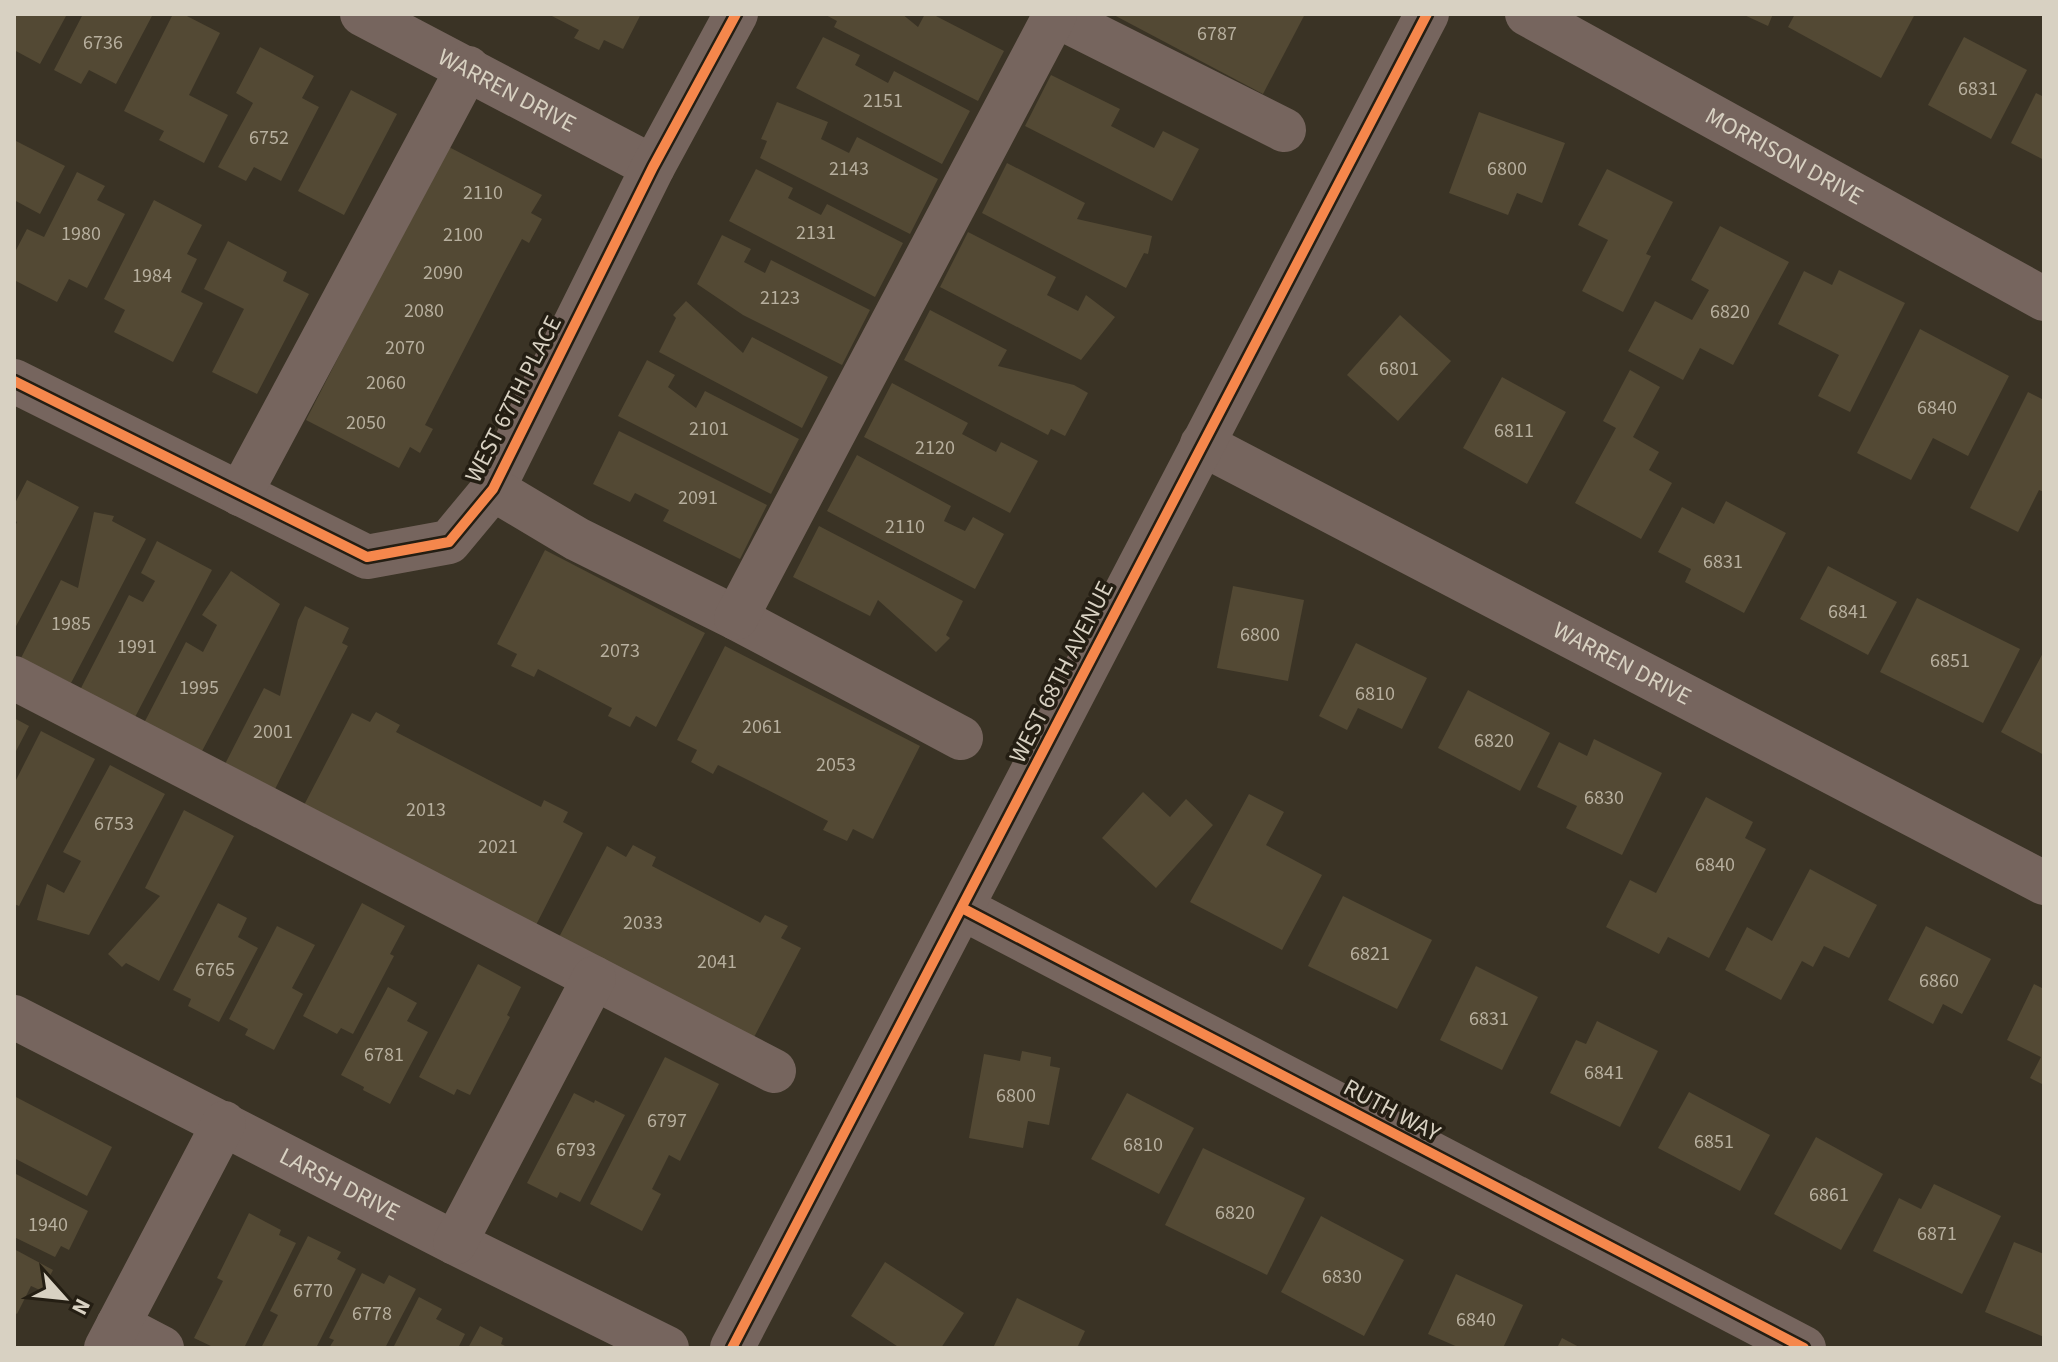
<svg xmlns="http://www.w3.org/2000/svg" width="2058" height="1362" font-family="'Source Sans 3',sans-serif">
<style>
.building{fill:#534934}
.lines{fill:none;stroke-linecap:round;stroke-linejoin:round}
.minor{stroke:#76655e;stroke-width:44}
.cycleway-casing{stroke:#241e13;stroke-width:15}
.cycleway{stroke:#f5874c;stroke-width:10}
.labels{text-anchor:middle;stroke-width:7;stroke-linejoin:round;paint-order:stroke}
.number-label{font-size:20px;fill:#b7af9e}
.street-label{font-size:24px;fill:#d8d1c2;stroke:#241e13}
</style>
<rect width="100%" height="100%" fill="#3a3325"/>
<!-- building -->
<g class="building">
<path d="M14,14h48l4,2 -26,48 -26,-14z"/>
<path d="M83,14h70l-37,70 -27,-14 -8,14 -27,-14z"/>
<path d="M173,14h10l37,19 -31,62 39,20 -24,48 -45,-23 5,-9 -40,-20z"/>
<path d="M548,14h93l-18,35 -19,-9 -5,10 -25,-12 5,-8z"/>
<path d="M824,14h78l16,13 7,-13h7l72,37 -26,50 -144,-74 3,-6z"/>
<path d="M1112,14h193l-42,80z"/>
<path d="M1742,14h31l-5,12z"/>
<path d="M1795,14h120l-34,64 -93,-51z"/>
<path d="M823,37l37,18 -5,10 33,18 6,-12 76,40 -28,53 -146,-76z"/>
<path d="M1964,37l63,33 -36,69 -63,-34z"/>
<path d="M260,47l54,29 -12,22 17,9 -38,74 -27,-14 -8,14 -28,-14 35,-64 -17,-10z"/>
<path d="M1051,75l69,34 -9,17 43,22 9,-17 36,18 -27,52 -147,-75z"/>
<path d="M351,90l46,24 -53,101 -46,-24z"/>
<path d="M2036,93l8,4v63l-33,-17z"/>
<path d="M777,102l51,20 -7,17 28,14 8,-16 81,42 -28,55 -150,-76 7,-17 -6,-2z"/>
<path d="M1479,112l86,31 -23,60 -25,-10 -9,22 -59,-22z"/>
<path d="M16,141l49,25 -25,48 -26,-14z"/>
<path d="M447,146l95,49 -11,18 11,6 -13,24 -7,-4 -21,39 -76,147 8,4 -13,24 -10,-6 -11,21 -93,-48z"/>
<path d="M1007,163l78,40 -8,16 75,17 -4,18 -4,-1 -18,35 -144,-75z"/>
<path d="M756,169l37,19 -5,10 33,17 6,-11 76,39 -28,54 -146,-76z"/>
<path d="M1607,169l66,33 -27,52 5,2 -28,56 -41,-21 26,-51 -30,-15z"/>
<path d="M77,172l28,14 -8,14 28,14 -38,74 -18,-9 -12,23 -43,-22v-26l13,-25 17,8z"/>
<path d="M154,200l48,25 -15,29 10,5 -16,33 22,11 -30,59 -59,-30 11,-22 -21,-11z"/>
<path d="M1720,226l69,36 -56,103 -33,-17 -17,32 -55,-29 27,-50 37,19 17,-30 -18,-10z"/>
<path d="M968,232l88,45 -9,18 31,16 8,-16 29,22 -34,43 -141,-73z"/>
<path d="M722,235l29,14 -7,13 21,11 6,-13 99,50 -28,55 -99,-50 -46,-31z"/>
<path d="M228,241l59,31 -4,9 26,13 -52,100 -45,-22 32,-63 -40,-20z"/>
<path d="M1839,270l66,33 -55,109 -32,-16 21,-41 -61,-31 26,-53 28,14z"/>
<path d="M686,301l57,52 9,-16 76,40 -26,51 -143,-76 17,-34 -3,-3z"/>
<path d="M930,310l77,40 -9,16 76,19 14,8 -23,43 -14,-7 -3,6 -144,-75z"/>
<path d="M1400,315l51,46 -53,60 -51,-46z"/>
<path d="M1920,329l89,47 -41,80 -35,-18 -22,42 -54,-27z"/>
<path d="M647,360l28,15 -7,12 28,21 9,-17 94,48 -28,55 -153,-78z"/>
<path d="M1630,370l30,17 -27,50 26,15 -10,18 23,13 -31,56 -66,-36 41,-75 -13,-7z"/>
<path d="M1502,377l64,35 -39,72 -64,-36z"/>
<path d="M892,383l76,40 -6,11 34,18 5,-10 37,19 -28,52 -146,-76z"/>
<path d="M2028,392l16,8v92l-5,-2 -21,42 -48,-24z"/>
<path d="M619,431l148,74 -27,54 -77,-38 6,-11 -34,-17 -5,9 -37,-18z"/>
<path d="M857,455l94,51 -7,15 21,10 8,-14 31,17 -29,55 -148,-78z"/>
<path d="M27,480l52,27 -65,123v-102l3,-6 -3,-2v-15z"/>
<path d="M1726,501l60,32 -42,80 -59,-31 6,-13 -33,-17 24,-45 32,17z"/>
<path d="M94,512l20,4 -2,5 34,18 -75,144 -50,-25 40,-78 17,8z"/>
<path d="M819,526l144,75 -17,34 4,3 -14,14 -58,-52 -8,16 -77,-39z"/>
<path d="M157,541l55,29 -78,149 -54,-29 49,-95 14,7 12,-21 -14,-8z"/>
<path d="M545,550l160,83 -49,94 -20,-11 -6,11 -22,-11 4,-8 -74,-39 -4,8 -23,-11 6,-12 -20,-10z"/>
<path d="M1828,566l69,36 -29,53 -68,-36z"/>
<path d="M231,571l49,33 -79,149 -57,-30 42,-81 17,10 14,-27 -15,-10z"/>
<path d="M1233,586l71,14 -16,81 -71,-13z"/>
<path d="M1917,598l103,51 -37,74 -103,-51z"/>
<path d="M305,606l44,22 -7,15 6,3 -74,145 -50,-25 40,-78 16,8 18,-76z"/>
<path d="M1356,643l71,35 -25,51 -44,-21 -11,22 -28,-14z"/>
<path d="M725,646l195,100 -47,93 -20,-10 -6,12 -24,-11 5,-9 -74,-38 -36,-18 -5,9 -22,-12 6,-12 -20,-10z"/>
<path d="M2044,651v104l-43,-23z"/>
<path d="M1468,690l82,43 -30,58 -82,-43z"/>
<path d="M376,712l24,13 -4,7 145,75 3,-7 24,12 -5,10 20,11 -48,94 -232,-120 49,-94 18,9z"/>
<path d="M14,718l15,8 -15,29z"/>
<path d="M41,731l54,28 -76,147 -5,-2v-120z"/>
<path d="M1594,739l68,34 -40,82 -56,-27 11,-22 -40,-19 22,-45 28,14z"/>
<path d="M110,765l55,29 -76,141 -52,-15 10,-36 17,9 17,-32 -18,-9z"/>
<path d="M1143,792l27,25 16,-18 27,26 -57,63 -54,-50z"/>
<path d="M1249,794l35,18 -18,33 56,30 -40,75 -92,-48z"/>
<path d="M1706,797l47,25 -8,16 21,11 -57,109 -41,-21 -9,17 -53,-27 24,-47 26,13z"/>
<path d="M184,810l50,26 -75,145 -33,-18 -4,4 -14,-13 52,-58 -15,-8z"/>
<path d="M633,845l23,12 -4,9 107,56 1,1 5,-8 23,11 -7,12 20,10 -49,93 -194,-102 49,-93 19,11z"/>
<path d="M1810,869l67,36 -28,53 -25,-12 -11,21 -11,-6 -21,39 -56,-30 22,-43 25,14z"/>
<path d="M1343,896l89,44 -35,69 -89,-43z"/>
<path d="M218,903l29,15 -9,19 20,11 -39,74 -31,-16 3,-7 -18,-9z"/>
<path d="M362,903l43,23 -15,28 4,2 -41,78 -12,-6 -4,6 -34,-18z"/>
<path d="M277,926l38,19 -23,43 11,6 -29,56 -29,-15 3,-6 -19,-10z"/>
<path d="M1926,926l65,33 -29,55 -19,-10 -10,20 -45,-24z"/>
<path d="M478,964l43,23 -14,28 3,2 -40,78 -13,-6 -3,6 -35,-18z"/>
<path d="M1476,966l62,31 -36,73 -62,-30z"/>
<path d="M2034,984l10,5v96l-14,-7 11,-21 -34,-17z"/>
<path d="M388,987l29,16 -10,18 21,11 -38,72 -27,-14 1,-3 -23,-12z"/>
<path d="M1597,1021l61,30 -38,76 -70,-34 26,-53 10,4z"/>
<path d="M1022,1051l29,6 -1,9 10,2 -11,57 -21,-4 -5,27 -54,-10 15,-84 36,7z"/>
<path d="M665,1057l54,27 -39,77 -11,-6 -17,34 9,5 -19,37 -52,-27z"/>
<path d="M1689,1092l81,43 -30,56 -82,-43z"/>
<path d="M574,1093l20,10 1,-3 30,15 -45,87 -20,-10 -3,6 -30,-15z"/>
<path d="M1127,1093l67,35 -35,66 -68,-35z"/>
<path d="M14,1096l98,51 -25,49 -73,-38z"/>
<path d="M1816,1137l67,37 -42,76 -67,-36z"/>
<path d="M1203,1148l102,50 -38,77 -102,-50z"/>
<path d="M14,1173l74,38 -19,39 -8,-4 -6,11 -41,-20z"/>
<path d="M1934,1184l67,32 -39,78 -89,-43 26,-53 22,11z"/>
<path d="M249,1213l32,17 -2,5 17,8 -52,105h-29l-21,-10 29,-57 -6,-3z"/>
<path d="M1321,1216l83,44 -40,76 -83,-44z"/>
<path d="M308,1236l33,16 -4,7 19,10 -40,79h-55l17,-33 -8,-4z"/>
<path d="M2014,1242l30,12v83l-59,-25z"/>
<path d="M14,1249l39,21 -11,21 -11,-5 -14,28 -3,-2z"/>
<path d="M885,1262l79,51 -23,35h-41l-49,-32z"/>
<path d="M362,1273l22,11 5,-9 27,14 -31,59h-56l5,-8 -5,-2z"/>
<path d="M1456,1274l67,31 -20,43h-43l-32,-14z"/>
<path d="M419,1297l23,12 -6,10 29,15 -7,14h-65z"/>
<path d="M1017,1298l68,33 -8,17h-84z"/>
<path d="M480,1326l23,12 -2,6 8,4h-41z"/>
<path d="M1562,1338l19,10h-24z"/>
</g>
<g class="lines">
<!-- minor -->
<g class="minor">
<path id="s1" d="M362,14l291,153"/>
<path d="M1053,14l231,116"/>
<path id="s2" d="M1527,14l517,285"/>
<path d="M14,381l353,176 82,-15 44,-53 160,-322 83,-153"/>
<path id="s3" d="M1202,444l842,439"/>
<path d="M493,489l84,50 159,79 225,120"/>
<path d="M240,494l228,-426"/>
<path d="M736,618l319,-603"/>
<path d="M14,678l760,393"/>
<path d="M962,908l842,440"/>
<path id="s4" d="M14,1017l441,226 212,105"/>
<path d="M455,1243l139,-265"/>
<path d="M118,1325l44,23"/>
<path d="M106,1348l118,-225"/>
<path d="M732,1348l695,-1334"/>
</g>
<defs>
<g id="cycleway">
<path d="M14,381l353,176 82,-15 44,-53 160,-322 83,-153"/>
<path d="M962,908l842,440"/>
<path d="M732,1348l695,-1334"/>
</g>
</defs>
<!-- cycleway casing -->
<use href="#cycleway" class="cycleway-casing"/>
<!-- cycleway -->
<use href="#cycleway" class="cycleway"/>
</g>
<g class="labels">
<!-- number labels -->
<g class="number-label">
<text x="1217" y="40">6787</text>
<text x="103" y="49">6736</text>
<text x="1978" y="95">6831</text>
<text x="883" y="107">2151</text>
<text x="269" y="144">6752</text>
<text x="849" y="175">2143</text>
<text x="1507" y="175">6800</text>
<text x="483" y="199">2110</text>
<text x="816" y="239">2131</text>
<text x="81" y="240">1980</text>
<text x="463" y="241">2100</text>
<text x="443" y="279">2090</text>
<text x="152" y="282">1984</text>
<text x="780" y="304">2123</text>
<text x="424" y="317">2080</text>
<text x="1730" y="318">6820</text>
<text x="405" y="354">2070</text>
<text x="1399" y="375">6801</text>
<text x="386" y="389">2060</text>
<text x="1937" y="414">6840</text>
<text x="366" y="429">2050</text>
<text x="709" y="435">2101</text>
<text x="1514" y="437">6811</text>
<text x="935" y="454">2120</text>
<text x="698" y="504">2091</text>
<text x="905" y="533">2110</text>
<text x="1723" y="568">6831</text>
<text x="1848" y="618">6841</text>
<text x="71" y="630">1985</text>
<text x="1260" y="641">6800</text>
<text x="137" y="653">1991</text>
<text x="620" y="657">2073</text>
<text x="1950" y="667">6851</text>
<text x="199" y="694">1995</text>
<text x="1375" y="700">6810</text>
<text x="762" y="733">2061</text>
<text x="273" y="738">2001</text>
<text x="1494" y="747">6820</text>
<text x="836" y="771">2053</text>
<text x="1604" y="804">6830</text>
<text x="426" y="816">2013</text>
<text x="114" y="830">6753</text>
<text x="498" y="853">2021</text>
<text x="1715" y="871">6840</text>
<text x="643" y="929">2033</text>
<text x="1370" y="960">6821</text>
<text x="717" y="968">2041</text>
<text x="215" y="976">6765</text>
<text x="1939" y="987">6860</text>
<text x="1489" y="1025">6831</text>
<text x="384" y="1061">6781</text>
<text x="1604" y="1079">6841</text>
<text x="1016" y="1102">6800</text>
<text x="667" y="1127">6797</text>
<text x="1714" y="1148">6851</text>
<text x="1143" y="1151">6810</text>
<text x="576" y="1156">6793</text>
<text x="1829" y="1201">6861</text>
<text x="1235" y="1219">6820</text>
<text x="48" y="1231">1940</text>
<text x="1937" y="1240">6871</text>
<text x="1342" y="1283">6830</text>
<text x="313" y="1297">6770</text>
<text x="372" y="1320">6778</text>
<text x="1476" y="1326">6840</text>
</g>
<!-- street labels -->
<g class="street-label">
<text dy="8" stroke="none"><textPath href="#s1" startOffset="164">WARREN DRIVE</textPath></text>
<text dy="8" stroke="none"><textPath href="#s2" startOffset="294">MORRISON DRIVE</textPath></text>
<text transform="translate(513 399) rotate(-63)" y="8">WEST 67TH PLACE</text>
<text dy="8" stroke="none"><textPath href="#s3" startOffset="474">WARREN DRIVE</textPath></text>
<text transform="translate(1061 672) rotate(-63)" y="8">WEST 68TH AVENUE</text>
<text transform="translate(1392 1110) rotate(28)" y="8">RUTH WAY</text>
<text dy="8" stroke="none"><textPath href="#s4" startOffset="366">LARSH DRIVE</textPath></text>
</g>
</g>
<!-- border -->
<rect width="2058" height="1362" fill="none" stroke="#d8d1c2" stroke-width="32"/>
<!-- north arrow -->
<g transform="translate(64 1298) rotate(117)" stroke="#241e13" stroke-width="6" paint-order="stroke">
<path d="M0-6L14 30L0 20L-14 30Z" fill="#d8d1c2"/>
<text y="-12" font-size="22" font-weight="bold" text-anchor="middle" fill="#d8d1c2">N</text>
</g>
</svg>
